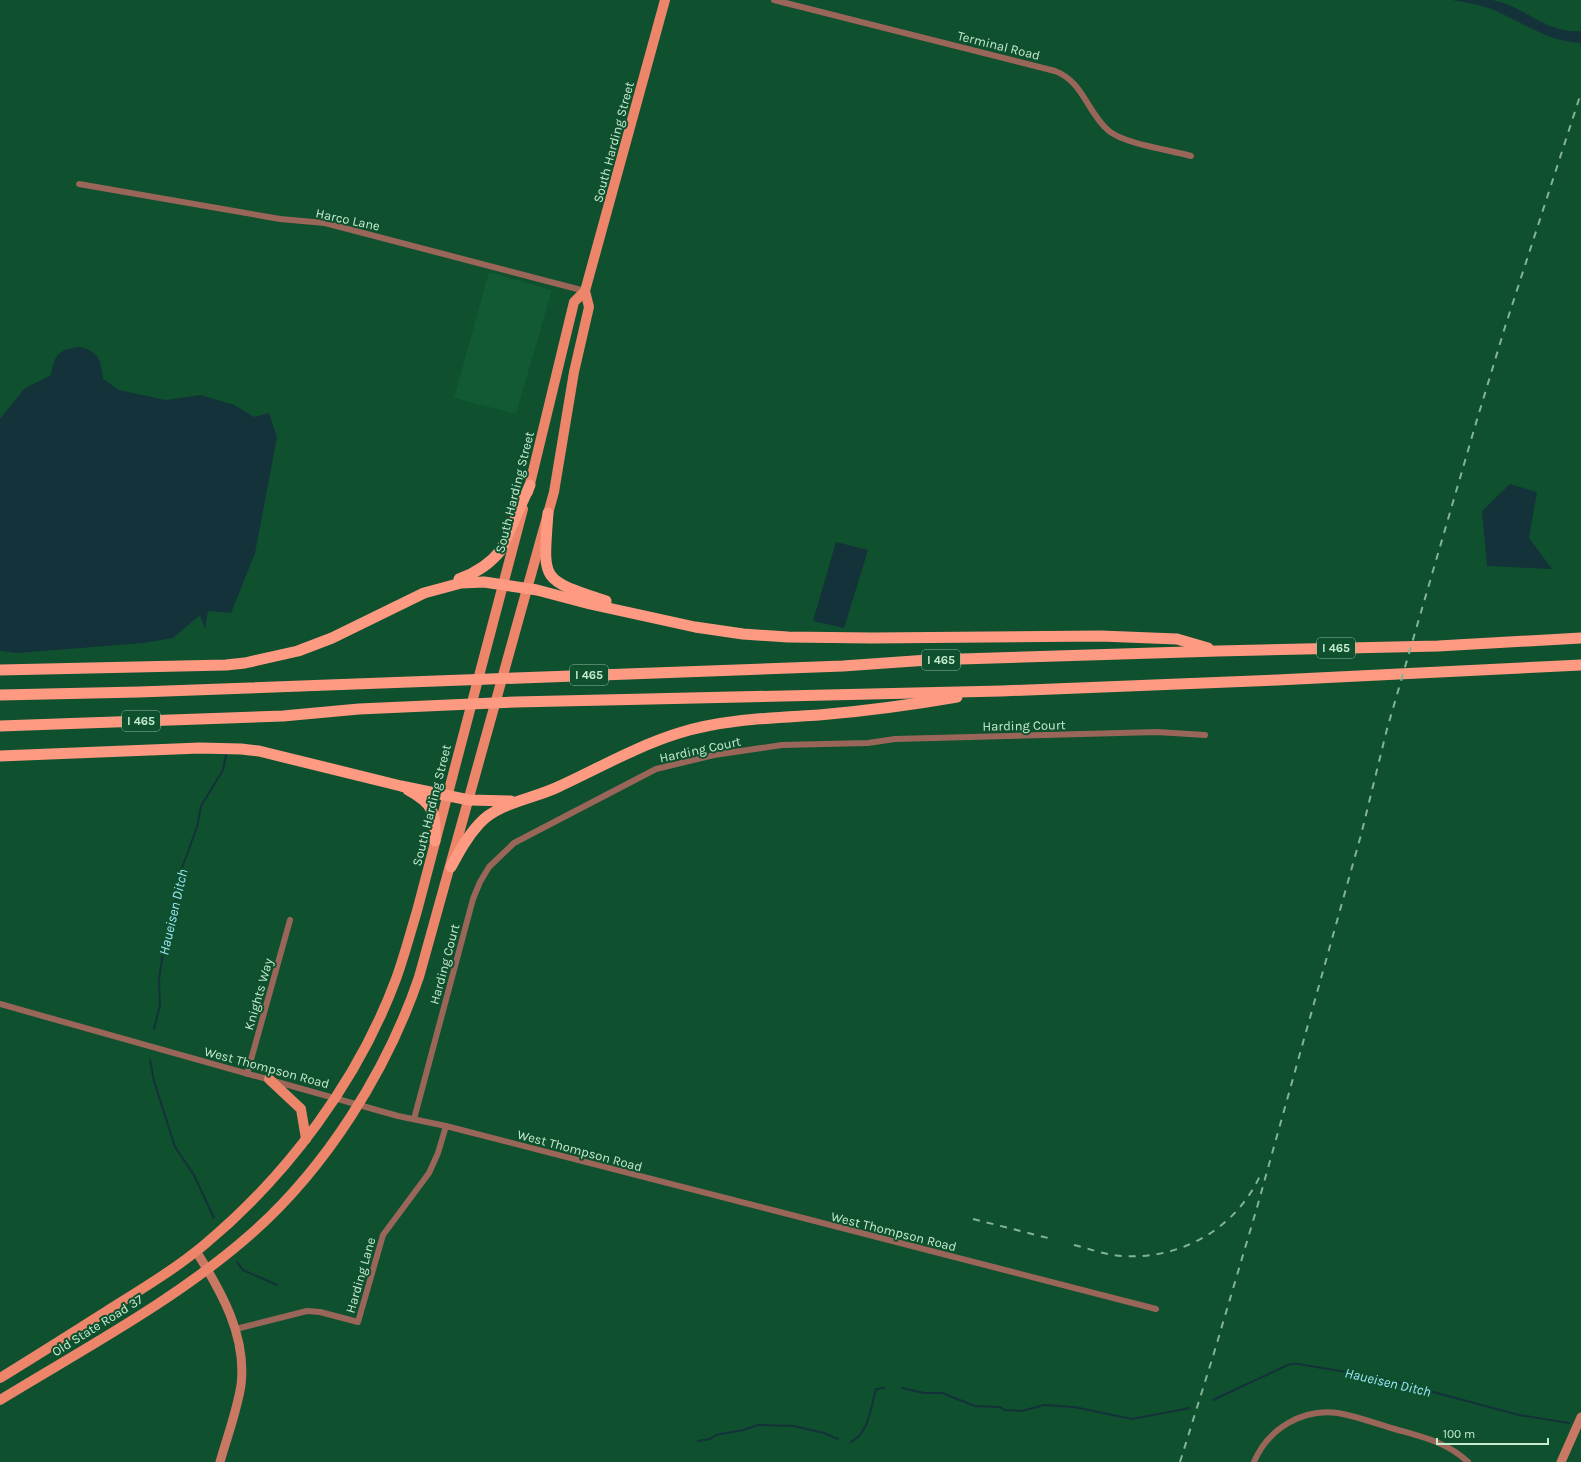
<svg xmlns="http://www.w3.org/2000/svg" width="1581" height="1462" font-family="Karla,sans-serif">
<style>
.built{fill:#115a33}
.water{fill:#13323a}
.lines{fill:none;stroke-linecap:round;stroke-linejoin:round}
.stream{stroke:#13323a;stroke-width:2}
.street{stroke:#9a6659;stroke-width:6}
.secondary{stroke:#c97863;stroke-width:9}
.primary{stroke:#ed856b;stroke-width:10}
.highway{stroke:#fe9a81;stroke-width:11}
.rail{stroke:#84b496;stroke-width:2;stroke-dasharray:7 7;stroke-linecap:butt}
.labels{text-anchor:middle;stroke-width:4;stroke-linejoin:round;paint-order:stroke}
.shield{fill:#0f502e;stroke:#8ebc9f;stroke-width:1}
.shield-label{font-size:12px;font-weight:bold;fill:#c5ebd0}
.street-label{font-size:13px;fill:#c5ebd0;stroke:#0f502e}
.water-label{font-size:14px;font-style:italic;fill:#9de7f9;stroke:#0f502e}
</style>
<rect width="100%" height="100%" fill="#0f502e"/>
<!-- built -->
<path class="built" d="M489,272l63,18 -36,124 -62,-16z"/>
<!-- water -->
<g class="water">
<path d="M1452,0c13,0 27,0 40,0 31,5 54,34 89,31v12c-31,-1 -54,-18 -81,-30 -15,-8 -32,-10 -48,-13z"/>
<path d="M79,347c20,4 22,13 24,32l16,11 46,10 36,-5 33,10 20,12 15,-4 8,24 -22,116 -24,60 -23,-2 -3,18 -5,-14 -27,23 -30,5 -125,10 -18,-2v-232l24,-30 27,-14c4,-21 7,-25 28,-28z"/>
<path d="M1510,484l27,8 -8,46 23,31 -65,-3 -5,-55z"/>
<path d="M836,542l32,8 -24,78 -31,-7z"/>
</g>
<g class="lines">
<!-- stream -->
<g class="stream">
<path d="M154,1029l6,-24 -1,-25 5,-36 10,-31 5,-37 18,-49 4,-21 22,-36 3,-15"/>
<path d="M150,1060l4,21 21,66 19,28 20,43"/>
<path d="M237,1262l6,8 34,15"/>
<path d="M902,1388l22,5h18l33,13 25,1 4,3 18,1 22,-6 30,2 58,12 58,-11"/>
<path d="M1213,1400l77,-36h8l79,13 142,38 50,8"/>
<path d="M698,1441l12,-2 6,-4 27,-5 15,-5 36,1 30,7 14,6"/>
<path d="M851,1442c18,-9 20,-36 25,-53l8,-1"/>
</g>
<!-- street -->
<g class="street">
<path d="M774,0l281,71c29,11 32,42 54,60 16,13 61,19 82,25"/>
<path d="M79,184l201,35 45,4 260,68"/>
<path d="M0,1004l398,112 48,10 710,183"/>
<path d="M247,1074l43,-154"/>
<path d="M414,1119l59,-220 7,-17 9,-15 25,-24 142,-74 58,-14 68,-10 86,-2 27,-4 262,-7 48,3"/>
<path d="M236,1329l71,-18 13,1 38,10 25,-87 46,-62 9,-20 8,-27"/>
<path d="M1254,1462c14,-33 48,-54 84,-49 18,3 36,10 53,15 28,8 55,13 77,34"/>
</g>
<!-- secondary -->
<g class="secondary">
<path d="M196,1251c25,40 51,85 45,134 -4,26 -14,52 -21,77"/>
<path d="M1561,1462l20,-45"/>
</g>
<!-- primary -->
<g class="primary">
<path d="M528,492l46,-190 11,-11"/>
<path d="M269,1079l32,30 5,30"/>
<path d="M0,1378c36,-22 72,-45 107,-67 33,-21 67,-41 97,-66 83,-69 154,-164 192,-266 8,-22 14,-45 21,-68l106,-402"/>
<path d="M0,1400c85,-52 176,-100 251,-166 75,-66 136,-163 168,-257l135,-485 20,-120 15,-65 -4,-16 80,-291"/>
</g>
<!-- highway -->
<g class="highway">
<path d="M548,513c-5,69 -8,66 58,88"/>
<path d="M459,579c17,-6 31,-15 42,-29l29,-65"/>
<path d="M0,670l226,-5 19,-2 53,-12 34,-13 92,-45 37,-10 23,-1 53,8 53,14 105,23 48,7 45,3 84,1 229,-2 76,3 31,9"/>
<path d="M0,695l139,-3 704,-26 85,-6 290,-9 220,-5 143,-8"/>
<path d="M0,726l283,-10 76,-7 157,-7 485,-11 276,-11 304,-15"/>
<path d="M0,756l200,-8 41,1 18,2 142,35 68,14 42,1"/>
<path d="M408,790c26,14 28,23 27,51"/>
<path d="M451,867c8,-15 16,-30 28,-43 20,-22 55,-25 81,-38 39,-18 77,-40 119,-53 44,-14 94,-15 140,-18 47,-4 92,-10 138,-18"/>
</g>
<!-- rail -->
<g class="rail">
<path d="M973,1219l79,20"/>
<path d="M1074,1245c16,4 32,10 48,11 60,4 117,-29 140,-85"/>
<path d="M1180,1462l34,-109 42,-142 105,-376 26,-106 89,-306 29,-96 76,-234"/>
</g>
</g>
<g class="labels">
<!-- shield labels -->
<g class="shield">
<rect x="1317" y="638" width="38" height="20" rx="3"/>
<rect x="922" y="650" width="38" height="20" rx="3"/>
<rect x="570" y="665" width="38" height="20" rx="3"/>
<rect x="122" y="711" width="38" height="20" rx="3"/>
</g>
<g class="shield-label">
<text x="1336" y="652">I 465</text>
<text x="941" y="664">I 465</text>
<text x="589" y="679">I 465</text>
<text x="141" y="725">I 465</text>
</g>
<!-- street labels -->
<g class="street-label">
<text transform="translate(999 45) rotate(14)" y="5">Terminal Road</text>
<text transform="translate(613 142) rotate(-75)" y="5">South Harding Street</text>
<text transform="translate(348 219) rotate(12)" y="5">Harco Lane</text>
<text transform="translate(514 492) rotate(-76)" y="5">South Harding Street</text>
<text transform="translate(1024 725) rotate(-1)" y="5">Harding Court</text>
<text transform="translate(700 749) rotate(-12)" y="5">Harding Court</text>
<text transform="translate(431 805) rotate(-76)" y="5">South Harding Street</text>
<text transform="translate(444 964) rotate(-75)" y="5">Harding Court</text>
<text transform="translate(258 994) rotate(-74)" y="5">Knights Way</text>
<text transform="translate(267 1067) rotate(15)" y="5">West Thompson Road</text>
<text transform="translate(580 1150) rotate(15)" y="5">West Thompson Road</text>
<text transform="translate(894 1231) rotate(14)" y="5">West Thompson Road</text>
<text transform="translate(360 1275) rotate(-74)" y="5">Harding Lane</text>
<text transform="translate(97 1325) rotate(-32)" y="5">Old State Road 37</text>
</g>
<!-- water labels -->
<g class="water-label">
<text transform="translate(173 912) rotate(-77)" y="5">Haueisen Ditch</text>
<text transform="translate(1388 1382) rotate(13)" y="5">Haueisen Ditch</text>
</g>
</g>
<!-- scale -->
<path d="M1437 1438v6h111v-6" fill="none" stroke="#c5ebd0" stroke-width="2"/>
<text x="1443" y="1438" font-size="12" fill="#c5ebd0" stroke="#0f502e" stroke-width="3" paint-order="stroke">100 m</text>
</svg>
